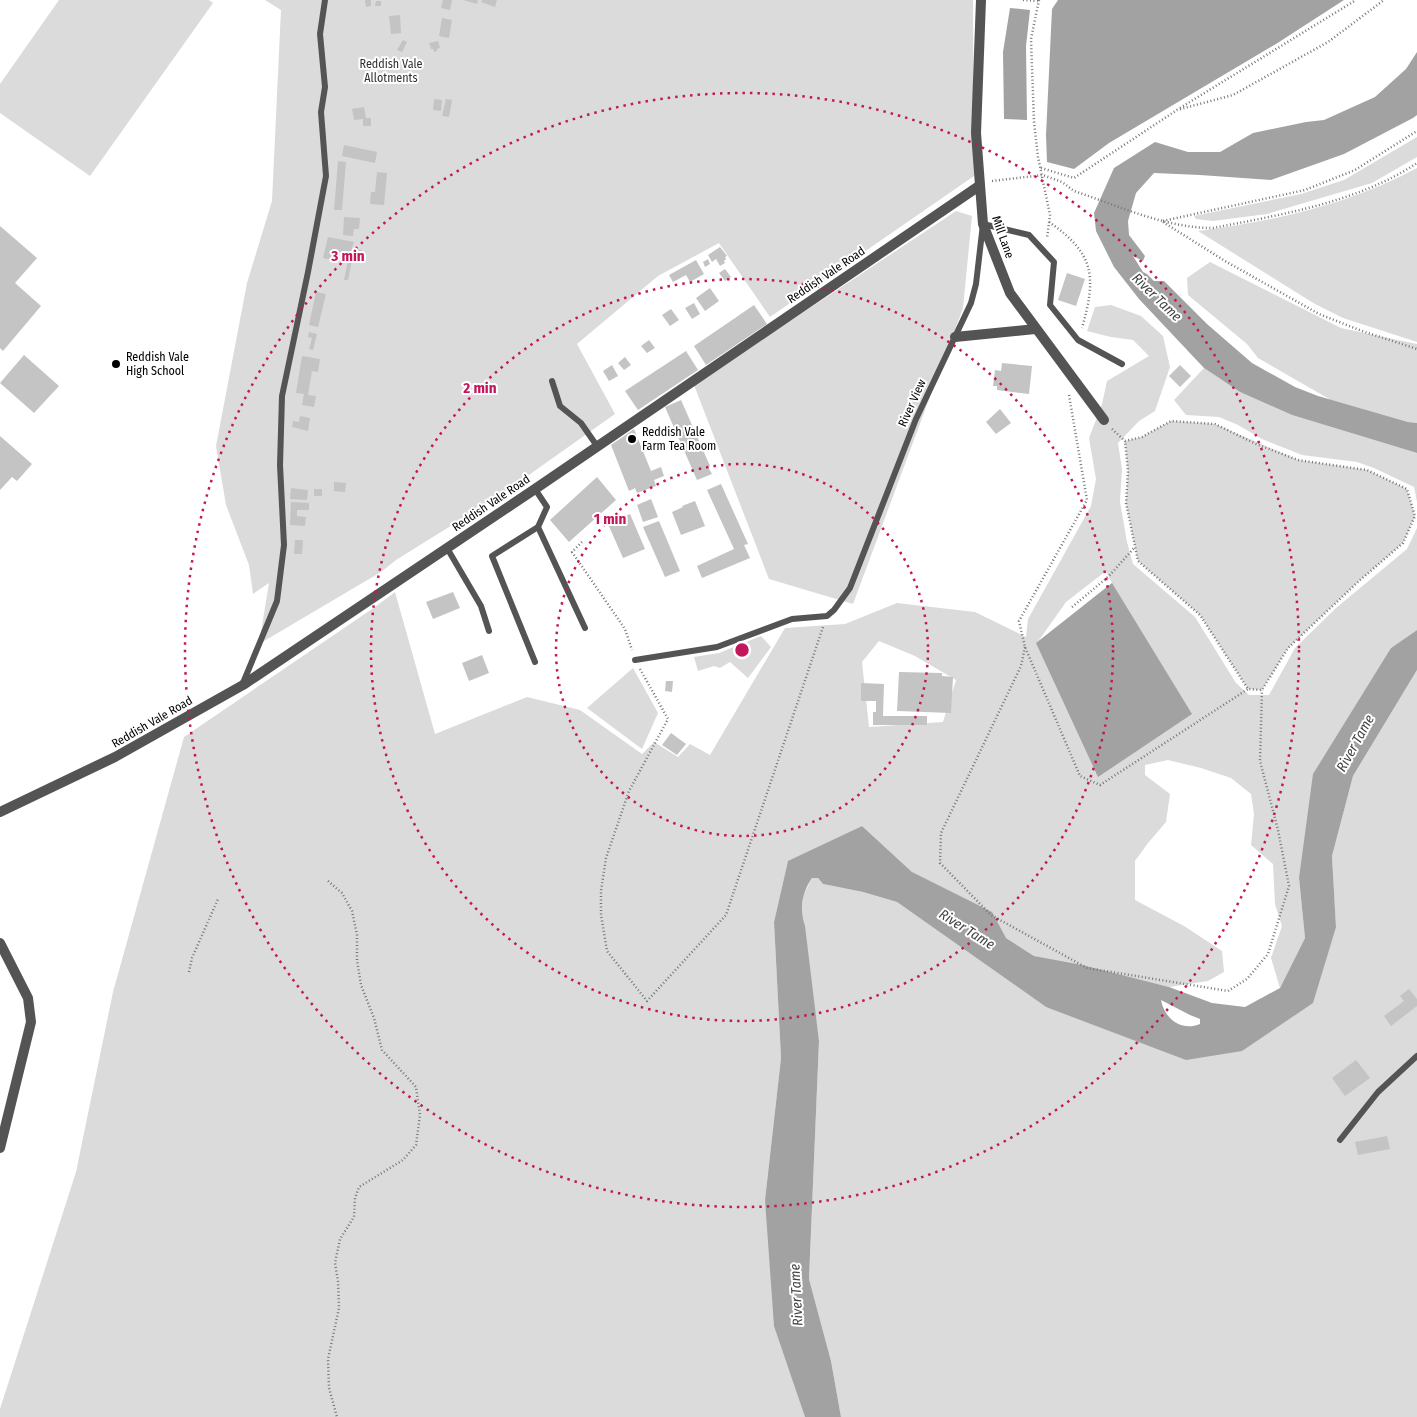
<svg xmlns="http://www.w3.org/2000/svg" width="1417" height="1417" font-family="'Fira Sans Condensed',sans-serif">
<style>
.green{fill:#dbdbdb;fill-rule:evenodd}
.water{fill:#a2a2a2;fill-rule:evenodd}
.building{fill:#c4c4c4}
.lines{fill:none;stroke-linecap:round;stroke-linejoin:round}
.path{stroke:#767676;stroke-width:2.5;stroke-dasharray:1 2.5;stroke-linecap:butt}
.lane{stroke:#545454;stroke-width:6}
.street{stroke:#545454;stroke-width:10}
.ring{fill:none;stroke:#c2185b;stroke-width:2.5;stroke-dasharray:2.5 5}
.poi-dot{fill:#000;stroke:#fff;stroke-width:2}
.labels{text-anchor:middle;stroke-width:4;stroke-linejoin:round;paint-order:stroke}
.park-label{font-size:12px;fill:#323232;stroke:#fff}
.street-label{font-size:12px;fill:#000;stroke:#fff}
.poi-label{font-size:12px;fill:#000;stroke:#fff;text-anchor:start}
.water-label{font-size:14px;font-style:italic;fill:#434343;stroke:#fff}
.centre{fill:#c2185b;stroke:#fff;stroke-width:2.5}
.ring-label{font-size:15px;text-anchor:middle;font-weight:bold;fill:#c2185b;stroke:#fff;stroke-width:4;stroke-linejoin:round;paint-order:stroke}
</style>
<rect width="100%" height="100%" fill="#fff"/>
<!-- green -->
<g class="green">
<path d="M59,0h150l4,3 -123,173 -90,-63v-29z"/>
<path d="M265,0h708l1,176 -204,141 -51,-74 -61,33 -81,68 38,70 -113,80 -106,66 -15,12 -122,72 10,-61 -16,11 -4,-29 -23,-60 -10,-59 31,-163 25,-82 9,-191z"/>
<path d="M1417,137v20l-45,26 -105,31 -54,7 -17,-2 -2,-3 107,-22 43,-14z"/>
<path d="M1417,168v174l-74,-24 -28,-14 -117,-73c77,-10 150,-26 219,-63z"/>
<path d="M956,211l16,5 -9,92 -110,296 -84,-25 -75,-194z"/>
<path d="M1210,262l131,66 76,16v79l-9,-1 -77,-22 -73,-42 -11,-14 -59,-49 -1,-17z"/>
<path d="M1111,305l30,11 22,20 7,31 -15,44 -16,10 -21,22 4,26 -2,33 7,40 6,22 62,53 41,66 13,12h20l26,-47 41,-40 71,-59 10,-21v102l-26,18 -92,230 6,60 -25,50 -9,-30 11,-32 -7,-22 -2,-40 -22,-19 3,-31 -3,-20 -20,-16 -30,-10 -33,-8 -23,5v10l25,19 -4,28 -18,21 -13,18v39l49,26 38,25 2,21 -16,9 -39,6 -135,-31 -28,-18 -94,-66 -50,-46 -74,36 -14,60 7,136 -16,142 29,183 11,34h-805v-8l76,-237 37,-180 71,-255 191,-130 20,-15 40,142 92,-37 53,13 62,44 12,-12 24,15 12,-13 20,11 75,-127 60,-4 52,-21 78,9 51,25 2,-18 63,-113 5,-27 -7,-41 13,-34 5,-23 42,-25 -16,-16 -22,-3 -24,-6 8,-24zM1106,571l6,12 -75,60 29,-41zM879,641l36,15 41,24 -13,42 -74,5 -7,-65z"/>
<path d="M1204,368l36,24 52,23 125,38v49l-3,-15 -40,-19 -17,-6 -55,-7 -40,-16 -24,-14 -19,-8 -33,-2 -12,-15z"/>
<path d="M1171,421l44,3 83,36 69,10 40,19 8,27 -12,27 -44,38 -71,67 -26,42 -14,-1 -48,-74 -62,-54 -12,-58 2,-32 -3,-30 17,-4z"/>
<path d="M761,636l10,11 -23,31 -18,-16 -10,6 -6,-2 -16,5 -4,-14 25,-4z"/>
<path d="M633,668l25,45 -16,36 -55,-41z"/>
<path d="M1417,670v747h-576l-10,-56 -22,-82 10,-238 -18,-126 2,-19 9,-18h6l5,6 40,8 34,10 149,105 196,44 94,-124 -4,-71 21,-80z"/>
</g>
<!-- water -->
<g class="water">
<path d="M1058,0h286l-68,44 -167,99 -35,26 -27,-7 -1,-27 6,-126z"/>
<path d="M1010,8l20,2 -4,36 1,74 -23,-1 -1,-67z"/>
<path d="M1417,52v63l-4,3 -69,36 -73,26 -71,-5 -46,-2 -18,20 -8,28 1,14 16,21 -2,5 -10,-5 10,16 4,2 7,7h10l43,43 45,39 43,24 23,9 90,26 9,1v30l-125,-38 -52,-23 -36,-24 -65,-69 -25,-32 -18,-36 -2,-18 20,-45 41,-26 33,10h32l33,-19 53,-11 18,-2 51,-23 31,-28z"/>
<path d="M1112,583l80,131 -94,63 -62,-134z"/>
<path d="M1417,630v40l-64,106 -21,80 4,71 -23,76 -71,48 -56,9 -140,-53 -149,-105 -34,-10 -40,-8 -5,-6h-6c-10,15 -13,30 -7,48l14,115 -10,238 22,82 10,56h-36l-31,-91 -9,-126 16,-142 -7,-136 14,-61 74,-35 50,46 80,40 14,26 28,18 48,9 87,22 43,16 33,4 35,-19 25,-50 -6,-60 14,-104 78,-126zM1161,1000l29,15 10,4v5c-19,8 -36,-6 -39,-24z"/>
</g>
<!-- building -->
<g class="building">
<path d="M365,0h6v6l-5,1z"/>
<path d="M443,0h9l-2,10 -9,-2z"/>
<path d="M463,0h15l-1,4z"/>
<path d="M482,0h15l-2,7 -14,-5z"/>
<path d="M376,1h5v5h-6z"/>
<path d="M400,15l1,18 -10,1 -2,-18z"/>
<path d="M442,18l10,2 -3,18 -10,-2z"/>
<path d="M403,40l4,2 -5,10 -5,-2z"/>
<path d="M438,41l2,7 -3,1v2l-3,1 -1,-3h-2l-2,-6z"/>
<path d="M434,99l8,1 -1,11 -8,-1z"/>
<path d="M446,99l6,1 -3,17 -7,-1z"/>
<path d="M364,107l2,11h5v8h-8v-7l-9,1 -2,-11z"/>
<path d="M344,145l33,7 -2,11 -33,-7z"/>
<path d="M338,161l8,1 -4,48h-8z"/>
<path d="M377,172l10,1 -3,32 -14,-1 1,-12h4z"/>
<path d="M344,217l16,1 -1,11h-5l-1,7 -10,-1z"/>
<path d="M0,226l37,32 -22,25 26,23 -38,45 -3,-3z"/>
<path d="M328,237l26,5 -2,6 10,2 -1,7 -8,-2 -5,25h-4l5,-25 -11,-2 -1,8 -14,-3z"/>
<path d="M720,247l7,9 -2,1 1,2 -2,2 1,2 -5,3 -4,-7 -4,3 -4,-7z"/>
<path d="M708,259l2,5 -5,3 -2,-5z"/>
<path d="M696,260l8,14 -14,8 -4,-7 -13,7 -4,-7z"/>
<path d="M725,269l6,8 -6,4 -6,-8z"/>
<path d="M1067,273l18,6 -9,27 -18,-6z"/>
<path d="M710,288l9,13 -14,10 -9,-13z"/>
<path d="M316,292l10,2 -8,33 -9,-2z"/>
<path d="M694,303l6,11 -8,5 -7,-11z"/>
<path d="M754,305l13,19 -61,41 -12,-19z"/>
<path d="M671,309l8,11 -9,6 -8,-11z"/>
<path d="M309,332l8,2 -4,16 -4,-1 3,-11 -4,-1z"/>
<path d="M649,340l6,8 -8,5 -6,-7z"/>
<path d="M686,351l12,19 -60,40 -13,-19z"/>
<path d="M24,355l35,31 -25,27 -34,-30z"/>
<path d="M302,356l18,3 -2,13 -6,-1 -4,24 8,1 -2,11 -12,-2 2,-11 -8,-1z"/>
<path d="M625,357l6,8 -7,5 -6,-7z"/>
<path d="M1002,363l30,3 -3,28 -32,-4v-4h-4l2,-16 6,1z"/>
<path d="M612,365l6,11 -9,5 -6,-10z"/>
<path d="M1180,365l11,11 -11,11 -11,-11z"/>
<path d="M681,400l29,66 -2,1 4,7 -15,6 -32,-73z"/>
<path d="M1000,409l11,14 -15,11 -10,-12z"/>
<path d="M300,416l10,2 -2,13 -16,-4 1,-6 6,1z"/>
<path d="M634,429l17,42 10,-4 3,9 -10,4 2,6 -19,7 -2,-5 -6,3 -18,-46z"/>
<path d="M0,436l32,28 -15,17 -5,-4 -12,13z"/>
<path d="M597,477l19,23 -47,42 -19,-22z"/>
<path d="M334,482l12,1 -1,9 -11,-1z"/>
<path d="M721,484l27,60 -4,1 6,13 -48,20 -5,-12 37,-17 -27,-59z"/>
<path d="M291,488l17,2 -1,10 -17,-1z"/>
<rect x="314" y="489" width="8" height="7"/>
<path d="M651,499l7,18 -15,5 -6,-17z"/>
<path d="M695,501l10,25 -24,9 -9,-23 11,-5 -1,-1z"/>
<path d="M291,502l18,1v7h-12v6l9,1 -1,9 -15,-1z"/>
<path d="M630,514l15,35 -22,9 -15,-34z"/>
<path d="M659,521l21,50 -15,6 -22,-50z"/>
<path d="M295,540h8l-1,14h-8z"/>
<path d="M453,592l7,16 -27,11 -7,-17z"/>
<path d="M482,655l7,18 -20,8 -7,-18z"/>
<path d="M899,672l43,1v3l11,1 -2,36 -54,-2z"/>
<path d="M666,681h7l-1,11 -7,-1z"/>
<path d="M861,683l23,1 -1,32h44v9h-54v-13h3v-11h-15z"/>
<path d="M671,733l15,11 -9,11 -15,-10z"/>
<path d="M1409,989l8,10v7l-26,20 -7,-10 20,-15 -4,-5z"/>
<path d="M1356,1060l14,18 -25,18 -13,-18z"/>
<path d="M1387,1136l3,13 -32,6 -3,-13z"/>
</g>
<g class="lines">
<!-- path -->
<g class="path">
<path d="M1023,0l16,1"/>
<path d="M1039,0l-8,39 3,83 4,35 12,58 -3,23"/>
<path d="M1180,108l176,-108"/>
<path d="M1041,168l33,10 103,-68 56,-15 95,-53 56,-42"/>
<path d="M992,181l51,-6 19,7 12,9c45,15 91,37 139,37 67,-13 146,-26 204,-65"/>
<path d="M1163,221l142,-31 50,-20 62,-39"/>
<path d="M1049,222c45,31 48,54 33,106"/>
<path d="M1163,222l62,39 94,53 43,17 55,18"/>
<path d="M1069,395l18,105 -68,121 6,26 55,129 20,9 148,-96"/>
<path d="M1112,429l13,12 17,-4 29,-16 44,3 41,20 42,16 69,10 40,19 8,27 -12,27 -44,38 -71,67 -26,42 -14,-1 -48,-74 -62,-54 -12,-58 2,-32 -3,-30"/>
<path d="M582,542l-10,10 53,77 7,21"/>
<path d="M1072,607l36,-30 27,-30"/>
<path d="M1025,647l-4,19 -80,167 -1,30 51,52 96,53 141,23 19,-12 21,-25 21,-68 -11,-56 -18,-69 2,-71"/>
<path d="M640,669l28,50 -39,72 -23,67 -5,33v24l6,36 40,50 79,-86 97,-288"/>
<path d="M328,881l14,12 10,18 5,24v25l4,25 13,33 8,32 34,37 4,28 -4,30 -13,15 -44,27 -4,11 -1,19 -14,22 -5,24 3,18 1,27 -11,51 1,29 8,29"/>
<path d="M189,972l3,-14 26,-59"/>
</g>
<!-- lane -->
<g class="lane">
<path d="M552,381l8,25 21,17 16,23"/>
<path d="M535,489l12,18 -9,20 47,101"/>
<path d="M447,548l34,58 8,25"/>
<path d="M635,660l82,-13 75,-28 35,-3 7,-6 16,-22 66,-169 55,-116 5,-19 7,-60 46,11 25,27 -4,43 28,35 44,24"/>
<path d="M535,662l-43,-106 46,-29"/>
<path d="M243,683l34,-82 7,-56 -4,-80 2,-69 26,-124 18,-96 -5,-64 4,-25 -5,-53 5,-34"/>
<path d="M1340,1140l38,-48 39,-36"/>
</g>
<!-- street -->
<g class="street">
<path d="M981,0l-5,133 7,91 27,69 94,127"/>
<path d="M955,337l80,-8"/>
<path d="M0,812l115,-55 128,-72 292,-196 444,-303"/>
<path d="M0,943l28,55 3,24 -31,126"/>
</g>
</g>
<!-- distance rings -->
<g class="ring">
<circle cx="742" cy="650" r="186"/>
<circle cx="742" cy="650" r="371"/>
<circle cx="742" cy="650" r="557"/>
</g>
<!-- markers -->
<g class="poi-dot">
<circle cx="116" cy="364" r="5"/>
<circle cx="632" cy="439" r="5"/>
</g>
<g class="labels">
<!-- park labels -->
<g class="park-label">
<text x="391" y="68">Reddish Vale<tspan x="391" dy="14">Allotments</tspan></text>
</g>
<!-- street labels -->
<g class="street-label">
<text transform="translate(1003 237) rotate(71)" y="4">Mill Lane</text>
<text transform="translate(826 275) rotate(-34)" y="4">Reddish Vale Road</text>
<text transform="translate(912 403) rotate(-66)" y="4">River View</text>
<text transform="translate(491 503) rotate(-34)" y="4">Reddish Vale Road</text>
<text transform="translate(152 722) rotate(-30)" y="4">Reddish Vale Road</text>
</g>
<!-- poi labels -->
<g class="poi-label">
<text x="126" y="361">Reddish Vale<tspan x="126" dy="14">High School</tspan></text>
<text x="642" y="436">Reddish Vale<tspan x="642" dy="14">Farm Tea Room</tspan></text>
</g>
<!-- water labels -->
<g class="water-label">
<text transform="translate(1157 297) rotate(44)" y="5">River Tame</text>
<text transform="translate(1355 743) rotate(-61)" y="5">River Tame</text>
<text transform="translate(967 929) rotate(32)" y="5">River Tame</text>
<text transform="translate(796 1295) rotate(-93)" y="5">River Tame</text>
</g>
</g>
<circle cx="742" cy="650" r="8" class="centre"/>
<g class="ring-label">
<text x="348" y="261">3 min</text>
<text x="480" y="393">2 min</text>
<text x="610" y="524">1 min</text>
</g>
</svg>
